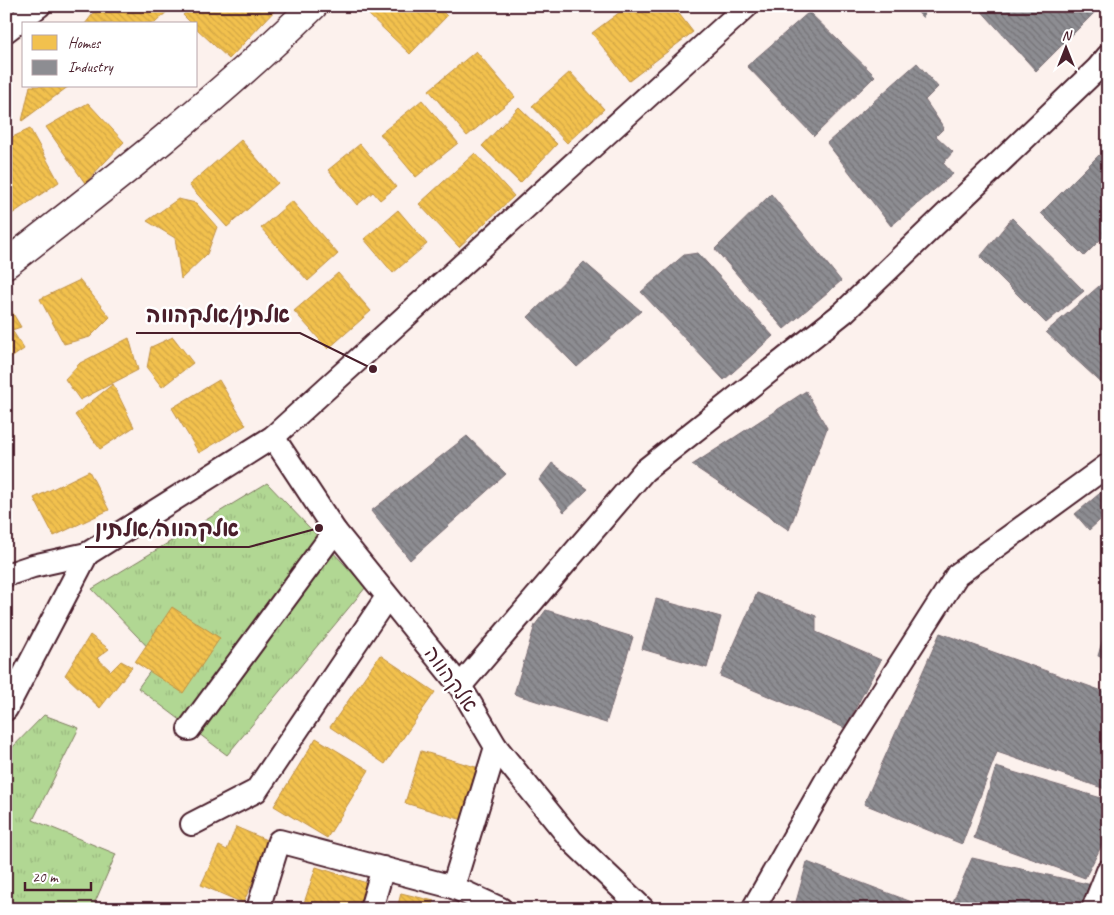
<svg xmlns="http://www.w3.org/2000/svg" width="1114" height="915" font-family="Caveat,'Playpen Sans Hebrew',sans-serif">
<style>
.grass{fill:url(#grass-tufts);stroke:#7e7b5f}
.homes{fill:url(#homes-back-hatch);stroke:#c09044}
.industry{fill:url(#industry-back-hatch);stroke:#796c73}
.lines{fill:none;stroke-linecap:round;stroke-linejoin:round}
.minor-casing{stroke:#4a1f2b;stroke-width:26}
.tertiary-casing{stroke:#4a1f2b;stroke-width:31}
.minor{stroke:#fff;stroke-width:22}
.tertiary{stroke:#fff;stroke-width:28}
.labels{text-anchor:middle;stroke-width:5;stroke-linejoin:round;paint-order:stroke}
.street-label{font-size:21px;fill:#4a1f2b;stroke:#fff}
.leader{fill:none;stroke:#4a1f2b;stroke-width:2}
.callout-dot{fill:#4a1f2b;stroke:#fff;stroke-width:2}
.callout-label{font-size:22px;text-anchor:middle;font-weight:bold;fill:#4a1f2b;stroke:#fff;stroke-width:5;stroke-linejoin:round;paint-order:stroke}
</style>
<defs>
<pattern id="grass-tufts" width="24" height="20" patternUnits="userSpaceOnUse" patternTransform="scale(1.25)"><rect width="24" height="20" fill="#b1d793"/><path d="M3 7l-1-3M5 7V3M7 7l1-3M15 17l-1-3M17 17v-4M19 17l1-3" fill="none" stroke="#9ab87f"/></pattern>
<pattern id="homes-back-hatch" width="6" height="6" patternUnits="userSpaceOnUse" patternTransform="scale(1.25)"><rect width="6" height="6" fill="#f2c14e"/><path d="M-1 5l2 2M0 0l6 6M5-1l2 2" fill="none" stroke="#d1a544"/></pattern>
<pattern id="industry-back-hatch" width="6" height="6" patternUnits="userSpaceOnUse" patternTransform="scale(1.25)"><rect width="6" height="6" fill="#8d8d92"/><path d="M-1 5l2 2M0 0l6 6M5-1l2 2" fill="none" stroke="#757377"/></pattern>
</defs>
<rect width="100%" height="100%" fill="#fcf1ed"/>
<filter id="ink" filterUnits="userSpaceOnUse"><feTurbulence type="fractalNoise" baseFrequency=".02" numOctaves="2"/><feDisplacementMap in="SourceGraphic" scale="10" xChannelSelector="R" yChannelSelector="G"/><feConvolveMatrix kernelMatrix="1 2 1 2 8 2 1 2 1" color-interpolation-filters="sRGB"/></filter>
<g filter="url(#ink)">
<!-- grass -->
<g class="grass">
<path d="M267,483l99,104 -139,168 -89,-67 21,-29 -67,-70z"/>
<path d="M44,715l35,13 -46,92 83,34 -24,55h-86v-155z"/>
</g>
<!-- homes -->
<g class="homes">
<path d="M99,6h74l-18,17 -70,1z"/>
<path d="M191,6h88l-50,53 -33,-31v-4h-4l-9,-9z"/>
<path d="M374,6h63l10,10 -37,38 -43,-41z"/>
<path d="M628,6h45l20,26 -64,49 -37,-48z"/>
<path d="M476,51l39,46 -48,39 -38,-46z"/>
<path d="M570,72l34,37 -37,34 -35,-37z"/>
<path d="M30,86h39l-47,35z"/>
<path d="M422,100l36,43 -42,34 -36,-43z"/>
<path d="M88,103l36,39 -39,41 -39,-56z"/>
<path d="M519,107l38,37 -37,39 -38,-37z"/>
<path d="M30,129l29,53 -53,36v-78z"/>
<path d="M241,140l37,43 -51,44 -38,-42z"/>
<path d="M360,144l36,43 -16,13 -7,-8 -16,13 -29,-35z"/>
<path d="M475,153l39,43 -55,51 -40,-43z"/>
<path d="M178,199l18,4 21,24 -10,27 -26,25 -6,-41 -28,-17z"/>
<path d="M292,201l46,53 -30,27 -47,-53z"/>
<path d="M398,210l29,34 -34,29 -29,-34z"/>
<path d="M338,273l33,38 -43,38 -34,-38z"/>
<path d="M80,280l30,37 -20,20 -26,7 -24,-45z"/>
<path d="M6,302l15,25 -9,3 12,19 -13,9v11l-5,2z"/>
<path d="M173,337l20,26 -31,24 -15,-19 4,-21z"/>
<path d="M129,338l9,32 -58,30 -15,-21 15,-16z"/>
<path d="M219,380l27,45 -47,28 -27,-45z"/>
<path d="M113,384l21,43 -34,22 -25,-34z"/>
<path d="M89,471l20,39 -55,26 -20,-38z"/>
<path d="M172,607l48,31 -37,55 -48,-31z"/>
<path d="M90,635l19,14 -12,9 14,13 10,-10 11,6 -32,41 -35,-33z"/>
<path d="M380,655l55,37 -50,72 -55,-37z"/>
<path d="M316,738l53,32 -42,68 -53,-32z"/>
<path d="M421,751l58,17 -16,52 -58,-17z"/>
<path d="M236,827l35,15 -28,61 -42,-18 18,-39 8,4z"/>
<path d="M316,867l57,18 -8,24h-63z"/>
<path d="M401,893l33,8 -2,8h-27l1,-2 -8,-2z"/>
</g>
<!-- industry -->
<g class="industry">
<path d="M912,6h13l-2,12z"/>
<path d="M977,6h124l-65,65z"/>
<path d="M809,12l66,64 -61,60 -67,-70z"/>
<path d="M917,63l21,24 -13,13 19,28 -8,8 17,16 -10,11 10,11 -62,52 -64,-83z"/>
<path d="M1099,155l9,8v69l-24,24 -43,-43z"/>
<path d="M771,194l70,87 -57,48 -69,-80z"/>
<path d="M1012,218l72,73 -38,32 -66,-66z"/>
<path d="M698,253l75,83 -49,44 -83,-88 43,-37z"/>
<path d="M584,262l57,49 -64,56 -49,-50z"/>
<path d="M1106,280l2,2v107l-62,-57z"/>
<path d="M806,391l21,37 -38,102 -97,-65z"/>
<path d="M467,436l39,38 -96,86 -39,-49z"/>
<path d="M552,463l36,26 -24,23 -25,-32z"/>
<path d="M1105,489l3,2v22l-19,17 -14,-16z"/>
<path d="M757,593l59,23v16l65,28 -36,68 -125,-52z"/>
<path d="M656,599l65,18 -14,51 -65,-19z"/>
<path d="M546,610l87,27 -27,86 -92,-29 21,-69z"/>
<path d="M1108,621v38l-10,-3z"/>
<path d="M940,633l168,60v97l-111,-38 -35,92 -98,-40z"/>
<path d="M996,767l112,33v33l-23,45 -111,-40z"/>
<path d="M972,858l129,29 -8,22h-130l-11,-5z"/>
<path d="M807,862l123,47h-136z"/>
</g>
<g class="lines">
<defs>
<g id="minor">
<path d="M6,31l33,-25"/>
<path d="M273,437l62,94 125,155 36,61 76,94 71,68"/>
<path d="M6,575l27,-9 54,-12 186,-117 474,-431"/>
<path d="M460,686l184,-215 200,-159 253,-243 11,-13"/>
<path d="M6,709l81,-155"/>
<path d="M189,729l146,-198"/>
<path d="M192,824l64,-33 131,-194"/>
<path d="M453,887l43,-140"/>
<path d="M258,909l21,-68 174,46 48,22"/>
<path d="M371,909l12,-41"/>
<path d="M753,909l78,-137 126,-197 151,-110"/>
<path d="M1093,909l15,-38"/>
</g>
<path id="tertiary" d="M6,264c106,-82 211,-164 307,-258"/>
</defs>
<!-- minor casing -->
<use href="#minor" class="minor-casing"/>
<!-- tertiary casing -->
<use href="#tertiary" class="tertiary-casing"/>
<!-- minor -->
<use href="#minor" class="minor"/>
<!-- tertiary -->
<use href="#tertiary" class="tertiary"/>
</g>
</g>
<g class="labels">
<!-- street labels -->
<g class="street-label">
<text transform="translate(451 679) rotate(54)" y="7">אלקהווה</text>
</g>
</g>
<!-- callouts -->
<path class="leader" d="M373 369L300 333H136M319 528L249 547H85"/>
<g class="callout-dot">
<circle cx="373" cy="369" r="5"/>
<circle cx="319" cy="528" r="5"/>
</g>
<g class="callout-label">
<text x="218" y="322">אלתין/אלקהווה</text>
<text x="167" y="536">אלקהווה/אלתין</text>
</g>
<!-- margin -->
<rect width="1114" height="915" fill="none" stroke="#fff" stroke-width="25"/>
<rect x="12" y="12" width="1089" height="890" fill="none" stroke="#4a1f2b" stroke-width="2" filter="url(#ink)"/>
<!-- legend -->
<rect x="22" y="22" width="175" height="65" fill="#ffffff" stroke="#b7a5aa"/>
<rect x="32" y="35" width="25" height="15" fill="#f2c14e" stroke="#b7a5aa"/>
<text x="68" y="48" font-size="15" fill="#4a1f2b">Homes</text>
<rect x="32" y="60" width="25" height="15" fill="#8d8d92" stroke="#b7a5aa"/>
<text x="68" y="72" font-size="15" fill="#4a1f2b">Industry</text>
<!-- north arrow -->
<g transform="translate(1066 48)" stroke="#ffffff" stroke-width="4" paint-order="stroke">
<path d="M0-4L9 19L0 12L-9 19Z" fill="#4a1f2b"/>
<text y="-8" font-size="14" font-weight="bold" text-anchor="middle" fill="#4a1f2b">N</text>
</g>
<!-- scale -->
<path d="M25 882v8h66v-8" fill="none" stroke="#4a1f2b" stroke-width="2.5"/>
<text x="32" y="882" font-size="15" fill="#4a1f2b" stroke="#ffffff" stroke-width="4" paint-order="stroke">20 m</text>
</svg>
